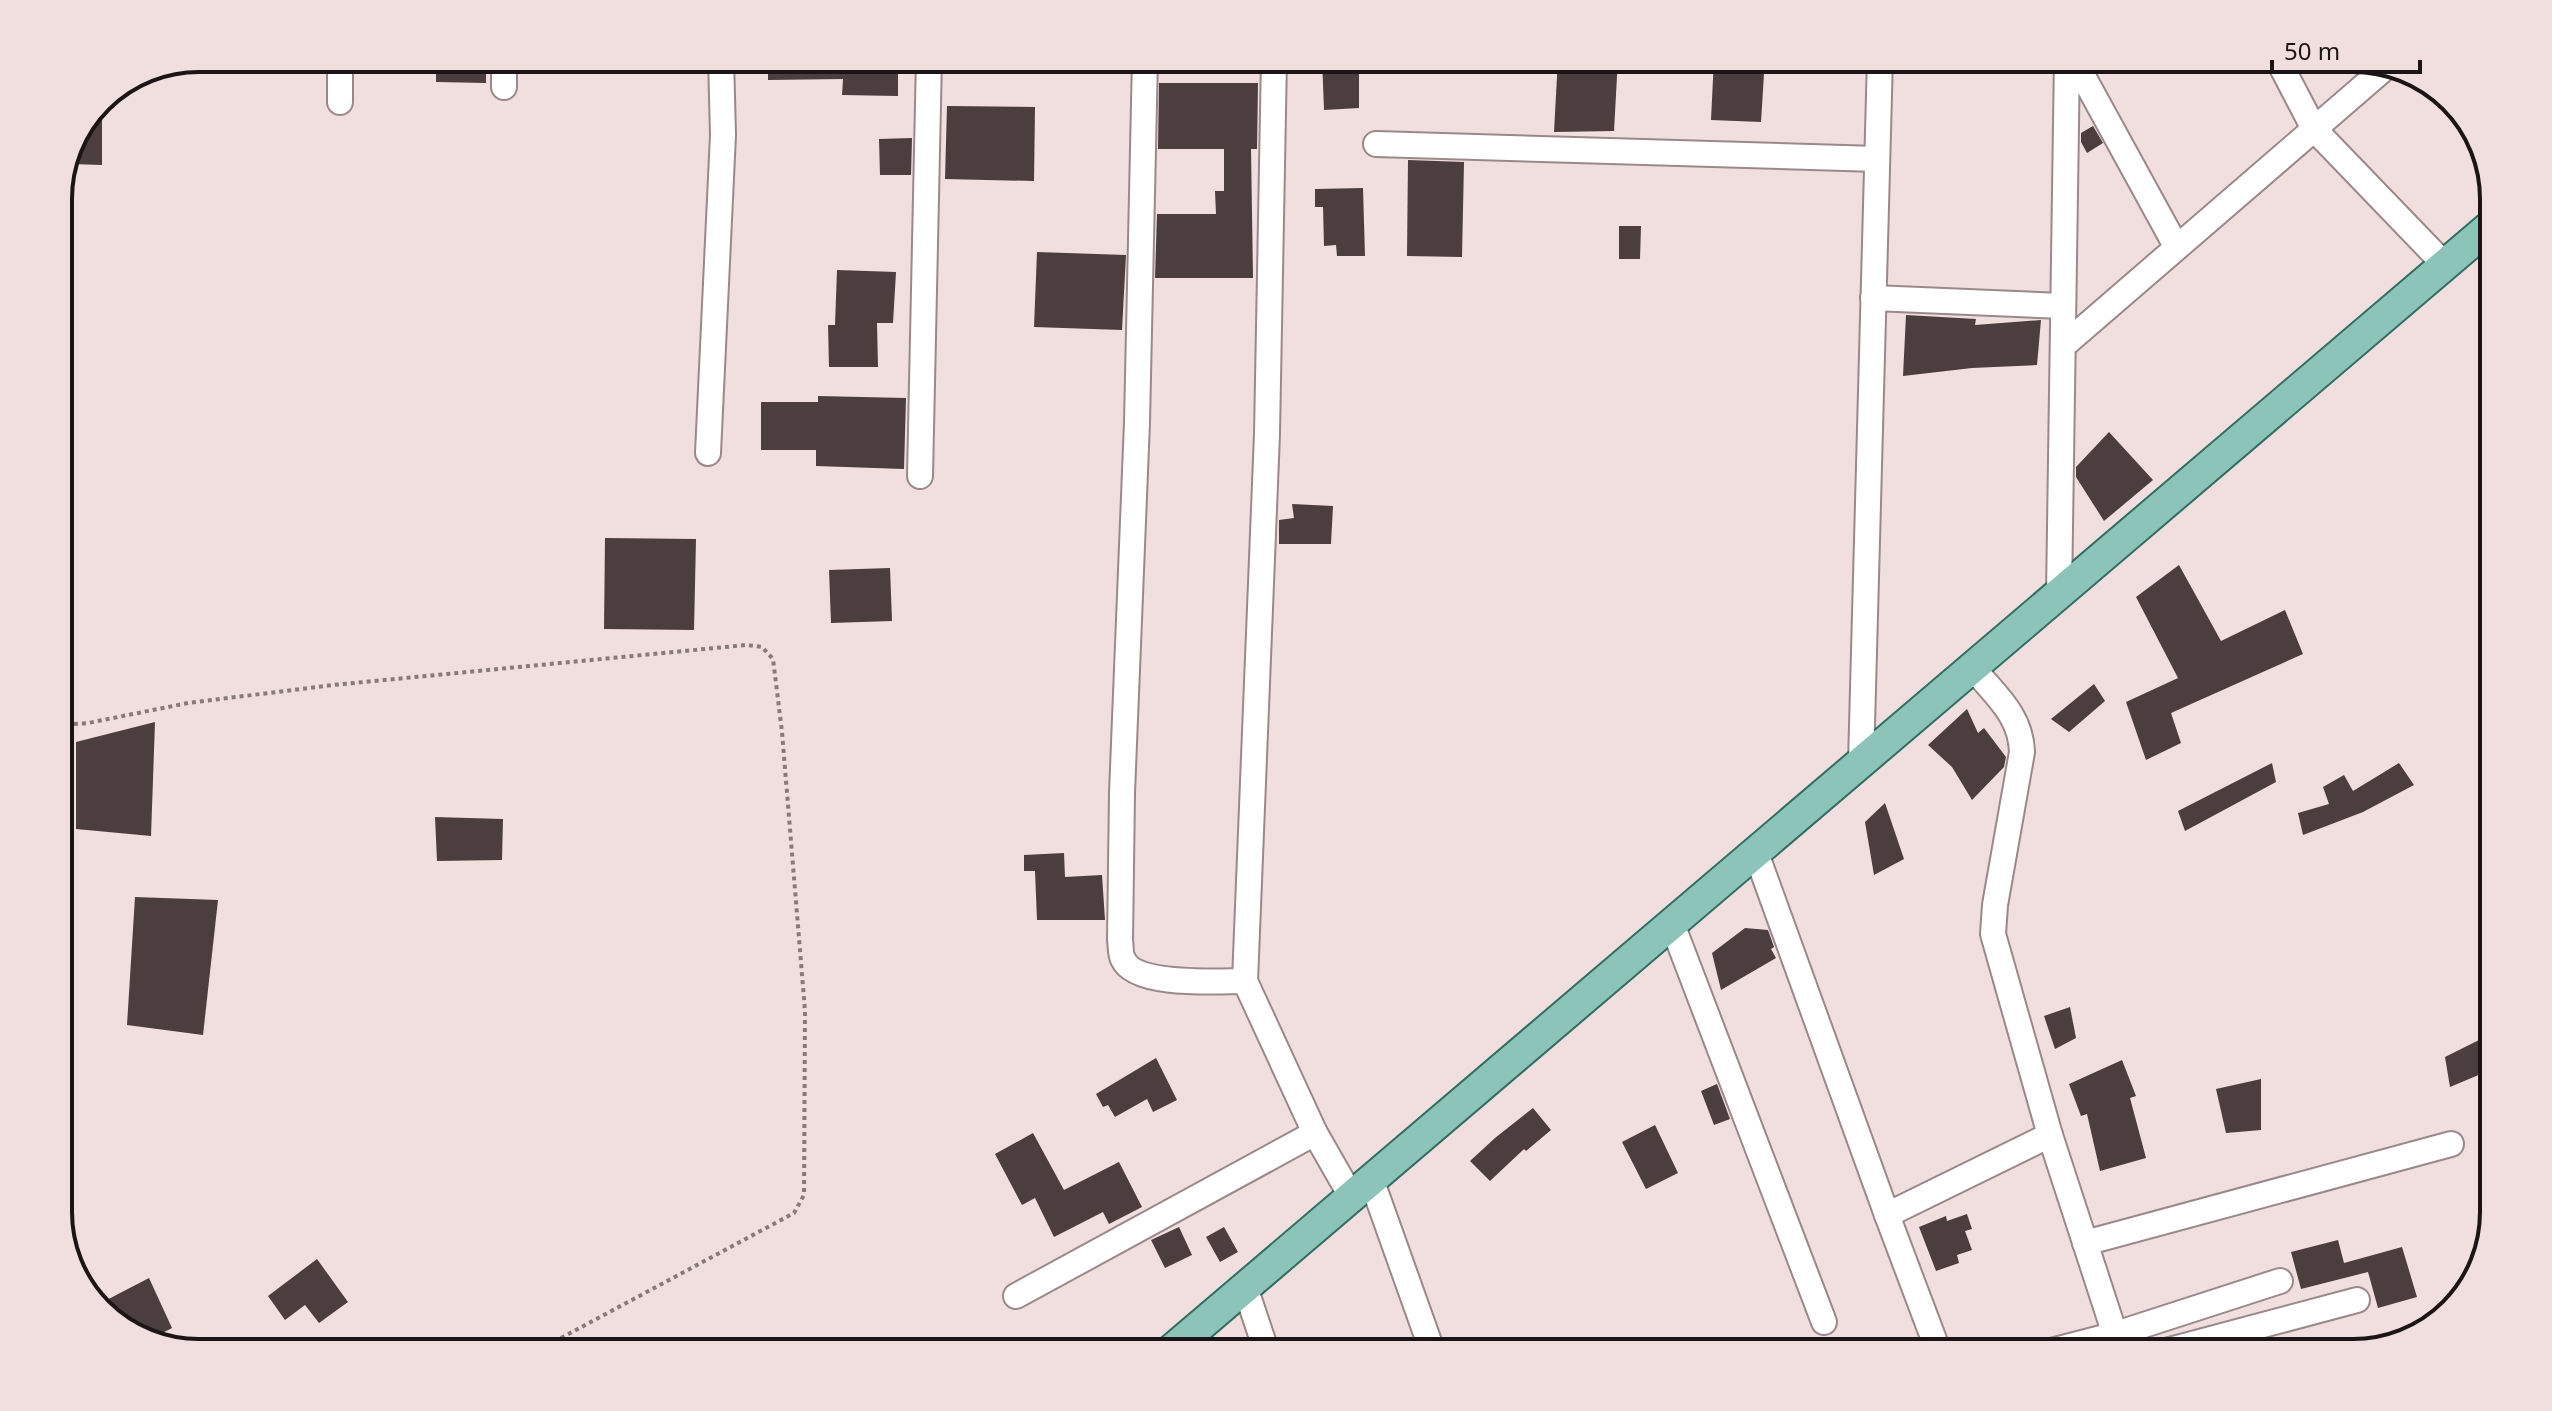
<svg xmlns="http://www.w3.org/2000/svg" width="2552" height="1411" font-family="'Noto Sans',sans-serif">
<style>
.building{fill:#4c3d3e}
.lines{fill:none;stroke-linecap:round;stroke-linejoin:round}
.minor-casing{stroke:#9a898a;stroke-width:28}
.major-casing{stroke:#326d62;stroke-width:34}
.path{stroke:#877a7b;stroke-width:4;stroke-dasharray:4 4;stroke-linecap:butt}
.minor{stroke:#fff;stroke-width:24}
.major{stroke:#8cc4ba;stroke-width:30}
.rim{fill:none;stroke:#1b1515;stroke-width:4}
</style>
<rect width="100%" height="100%" fill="#f1dedf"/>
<!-- building -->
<g class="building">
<path d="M436,58h50v25l-50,-1z"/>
<path d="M768,58h130v38l-56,-1 1,-16 -75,1z"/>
<path d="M1322,58h37v50l-35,2z"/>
<path d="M1558,58h60l-4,73 -60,1z"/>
<path d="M1714,58h51l-4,64 -50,-2z"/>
<path d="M1159,83h99l-1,66h-6l2,129h-98l2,-64h59l-1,-23h9v-42h-66z"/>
<path d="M102,97v68l-32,-1 30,-65z"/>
<path d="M947,106l88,1 -1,74 -89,-2z"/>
<path d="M2093,126l10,17 -16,10 -6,-11v-9z"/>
<path d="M912,138l-1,37h-31l-1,-36z"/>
<path d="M1408,160l56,2 -2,95 -55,-1z"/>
<path d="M1363,188l2,68h-28l-1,-11 -12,1 -1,-39h-8v-18z"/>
<path d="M1619,226h22l-1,33h-21z"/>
<path d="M1037,252l89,3 -4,75 -88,-3z"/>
<path d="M837,270l59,2 -3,51h-16l1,44h-49l-1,-42h7z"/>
<path d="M1906,315l70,4 -1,6 66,-5 -4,45 -65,3 -69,8z"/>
<path d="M818,396l88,2 -2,71 -88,-3v-16h-55v-48h57z"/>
<path d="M2109,432l44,48 -49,41 -28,-44v-10z"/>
<path d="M1292,504l41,2 -2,38h-52v-24l15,-2z"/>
<path d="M605,538l91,1 -2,91 -90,-1z"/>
<path d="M2179,565l42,76 64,-31 18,44 -132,59 10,30 -35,17 -20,-58 52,-24 -42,-81z"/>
<path d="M890,568l2,53 -61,2 -2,-53z"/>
<path d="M2094,684l11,17 -36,31 -18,-13z"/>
<path d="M1967,709l11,24 6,-5 22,29 -2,10 -32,33 -20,-33 -24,-22z"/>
<path d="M155,722l-4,114 -75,-7v-87z"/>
<path d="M2272,763l4,19 -91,49 -7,-20z"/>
<path d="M2399,763l15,22 -51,27 -60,23 -5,-22 31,-9 -6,-17 21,-12 9,16z"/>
<path d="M1885,803l19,56 -30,16 -9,-53z"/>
<path d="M435,817l68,2 -1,41 -65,1z"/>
<path d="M1064,853l1,24 37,-2 3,45h-68l-2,-49h-11v-16z"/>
<path d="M135,897l83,3 -15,135 -76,-10z"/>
<path d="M1745,928l23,2 6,17 -3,2 5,9 -55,32 -9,-37z"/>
<path d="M2070,1007l6,31 -21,11 -11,-33z"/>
<path d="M2479,1040l9,31 -38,16 -5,-30z"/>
<path d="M1156,1058l21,42 -24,12 -6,-13 -32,18 -7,-12 -5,2 -7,-13z"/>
<path d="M2122,1060l14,36 -6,2 16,60 -46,13 -13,-57 -6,2 -12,-32z"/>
<path d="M2261,1079v51l-35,3 -10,-44z"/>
<path d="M1717,1084l13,35 -16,6 -13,-34z"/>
<path d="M1533,1108l18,22 -25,21 -2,-2 -34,32 -20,-20 25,-23z"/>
<path d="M1655,1125l23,48 -32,16 -24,-47z"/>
<path d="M1033,1133l31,57 55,-28 23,45 -33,17 -6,-12 -49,25 -19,-39 -13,7 -27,-51z"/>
<path d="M1967,1214l5,15 -7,2 7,19 -15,5 2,8 -23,8 -17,-44 27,-11 1,5z"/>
<path d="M1179,1227l13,28 -27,13 -14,-28z"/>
<path d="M1224,1227l14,25 -18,10 -14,-25z"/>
<path d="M2338,1240l6,23 58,-16 15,50 -39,11 -10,-36 -67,17 -10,-37z"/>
<path d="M317,1259l31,43 -29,21 -14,-18 -20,15 -17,-24z"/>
<path d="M149,1278l23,50 -23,12 -20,-6 -32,-29z"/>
</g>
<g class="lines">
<defs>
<g id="minor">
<path d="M1145,58l-8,364 -15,371 -2,147c1,5 0,14 3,19 12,28 94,22 122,22l70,152 36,63"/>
<path d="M2073,58l103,188"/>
<path d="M2277,58l37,71 131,136"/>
<path d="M504,87v-29"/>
<path d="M340,102v-44"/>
<path d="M1376,144l501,15"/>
<path d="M1873,298l190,8"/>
<path d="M2063,346l323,-279"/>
<path d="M708,453l15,-318 -2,-77"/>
<path d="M920,476l9,-418"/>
<path d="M2059,594l8,-536"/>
<path d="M1973,668c22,27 48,47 49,84l-27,153 -2,29 57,201 71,218"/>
<path d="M1861,763l19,-705"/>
<path d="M1756,853l131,362"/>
<path d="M1672,924l152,398"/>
<path d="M1245,981l22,-547 7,-376"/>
<path d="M1371,1179l62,174"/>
<path d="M2085,1243l366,-99"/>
<path d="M1245,1287l22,66"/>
<path d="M1016,1296l299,-163"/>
<path d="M1939,1353l-52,-138 163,-80"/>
<path d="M2043,1353l73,-19 164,-53"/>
<path d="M2158,1353l199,-53"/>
</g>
<path id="major" d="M1168,1353l1326,-1130"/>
</defs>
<!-- minor casing -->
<use href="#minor" class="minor-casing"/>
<!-- major casing -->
<use href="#major" class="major-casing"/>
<!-- path -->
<path class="path" d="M58,725l30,-2 100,-20 145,-18 413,-40 16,2 11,12 9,73 23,279 -1,184 -10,18 -261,140"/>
<!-- minor -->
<use href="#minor" class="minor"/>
<!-- major -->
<use href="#major" class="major"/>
</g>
<!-- crop -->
<path d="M0 0H2552V1411H0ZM199 72H2353A127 127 0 0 1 2480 199V1212A127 127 0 0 1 2353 1339H199A127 127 0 0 1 72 1212V199A127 127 0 0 1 199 72Z" fill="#f1dedf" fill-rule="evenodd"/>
<path class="rim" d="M199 72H2353A127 127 0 0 1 2480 199V1212A127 127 0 0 1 2353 1339H199A127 127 0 0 1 72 1212V199A127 127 0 0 1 199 72Z"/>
<!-- scale -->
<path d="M2272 60v12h148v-12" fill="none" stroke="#1b1515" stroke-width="4"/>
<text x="2284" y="60" font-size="24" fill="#1b1515" stroke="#f1dedf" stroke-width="6" paint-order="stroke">50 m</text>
</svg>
